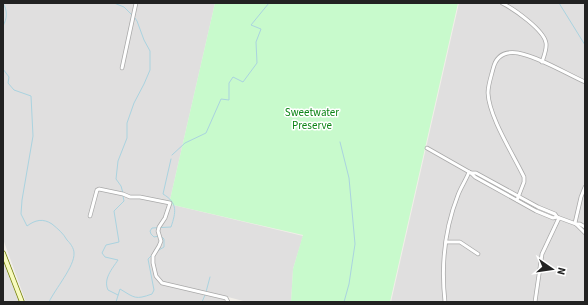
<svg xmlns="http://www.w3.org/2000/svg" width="588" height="305" font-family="'Source Sans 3',sans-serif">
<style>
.residential{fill:#e0dfdf}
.park{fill:#c8facc}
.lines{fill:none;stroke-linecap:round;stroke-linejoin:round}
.stream{stroke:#aad3df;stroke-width:1}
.street-casing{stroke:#a9a9a9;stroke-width:4.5}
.secondary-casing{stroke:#707d05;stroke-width:5.5}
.street{stroke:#fff;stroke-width:3}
.secondary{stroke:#f7fabf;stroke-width:4}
.labels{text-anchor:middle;stroke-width:3;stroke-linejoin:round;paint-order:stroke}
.park-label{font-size:11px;fill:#0c8416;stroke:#fff}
</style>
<rect width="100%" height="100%" fill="#f2efe9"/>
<!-- residential -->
<g class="residential">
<path d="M3,3h212l-46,201 134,32 -10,33 -2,33h-44l-19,-5 -2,5h-200l-23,-63z"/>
<path d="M459,3h126v299h-194z"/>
<path d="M3,261l16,41h-16z"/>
</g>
<!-- park -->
<path class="park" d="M215,3h243l-68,299h-99l2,-33 10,-34 -134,-31z"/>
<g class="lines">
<!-- stream -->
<g class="stream">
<path d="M3,3c5,8 4,16 0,23"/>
<path d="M114,3l10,4 9,9"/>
<path d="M559,3l26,42"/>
<path d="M3,69l6,8 -1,6 6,7 17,6 2,40 -11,64 -1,14 6,12c8,-6 16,-8 25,-2 6,5 11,9 15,16 3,3 7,8 7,13 1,13 -19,36 -25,49"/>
<path d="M340,142l9,36 6,66 -6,40 -5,18"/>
<path d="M172,155l13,-12 21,-10 15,-34 8,1v-17l4,-6 10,5 14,-19 -1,-21 5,-13 -10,-4 18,-22"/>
<path d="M123,193l-2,-7 -5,-7 2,-18 9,-23v-15l7,-20 10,-19 6,-14v-19l-6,-11 -7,-19 -2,-3"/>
<path d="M159,236l-5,1 -3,-3 -1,-3 2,-3 19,-1c5,-15 7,-24 -8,-33l8,-35"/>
<path d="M159,250l5,-3v-8l-2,-2"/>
<path d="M206,292l4,-15"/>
<path d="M118,295l-10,-5c-5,-11 4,-21 10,-30l-13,-3 -3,-4 4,-8 13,-3 -5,-31 10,-10 -1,-5"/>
<path d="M116,302l4,-13c15,9 15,11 32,5l2,-4 -6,-31 5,-5"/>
<path d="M202,302l3,-7"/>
</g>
<defs>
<g id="street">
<path d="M502,3c12,6 42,27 44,40 1,6 -2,13 -4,19"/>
<path d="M122,68l14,-65"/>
<path d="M427,148l44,25 4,4 61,34 17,7 4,-1 19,7h4l5,3"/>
<path d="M471,173h5l62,34 17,7 2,3"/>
<path d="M517,200l7,-18v-5c-11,-23 -35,-60 -36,-84 0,-8 3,-16 5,-24 3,-13 12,-18 25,-16 21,4 47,20 67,29"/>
<path d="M90,216l7,-26 2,-1 24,5 7,3h10l30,6 -5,15 -6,9 -1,4 3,10 -2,5 -6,10v7l3,13 6,7 64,15 2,4"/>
<path d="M575,223l6,-26 4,-10"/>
<path d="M576,224l9,9"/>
<path d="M446,242h14l18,12"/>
<path d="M445,302c-4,-36 0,-74 13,-107 3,-8 8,-15 11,-23"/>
<path d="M535,302l7,-48 17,-36"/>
</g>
<path id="secondary" d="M3,253l19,49"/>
</defs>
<!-- street casing -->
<use href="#street" class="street-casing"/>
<!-- secondary casing -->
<use href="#secondary" class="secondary-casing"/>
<!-- street -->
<use href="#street" class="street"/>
<!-- secondary -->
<use href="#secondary" class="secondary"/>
</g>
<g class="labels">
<!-- park labels -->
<g class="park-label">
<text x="312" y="116">Sweetwater<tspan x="312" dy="13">Preserve</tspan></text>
</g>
</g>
<!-- border -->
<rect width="588" height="305" fill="none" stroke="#222222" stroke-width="8"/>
<!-- north arrow -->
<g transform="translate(552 269) rotate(103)" stroke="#ffffff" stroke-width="3" paint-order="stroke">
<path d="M0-3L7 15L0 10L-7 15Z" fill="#222222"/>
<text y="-6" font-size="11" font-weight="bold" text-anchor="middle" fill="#222222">N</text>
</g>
</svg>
